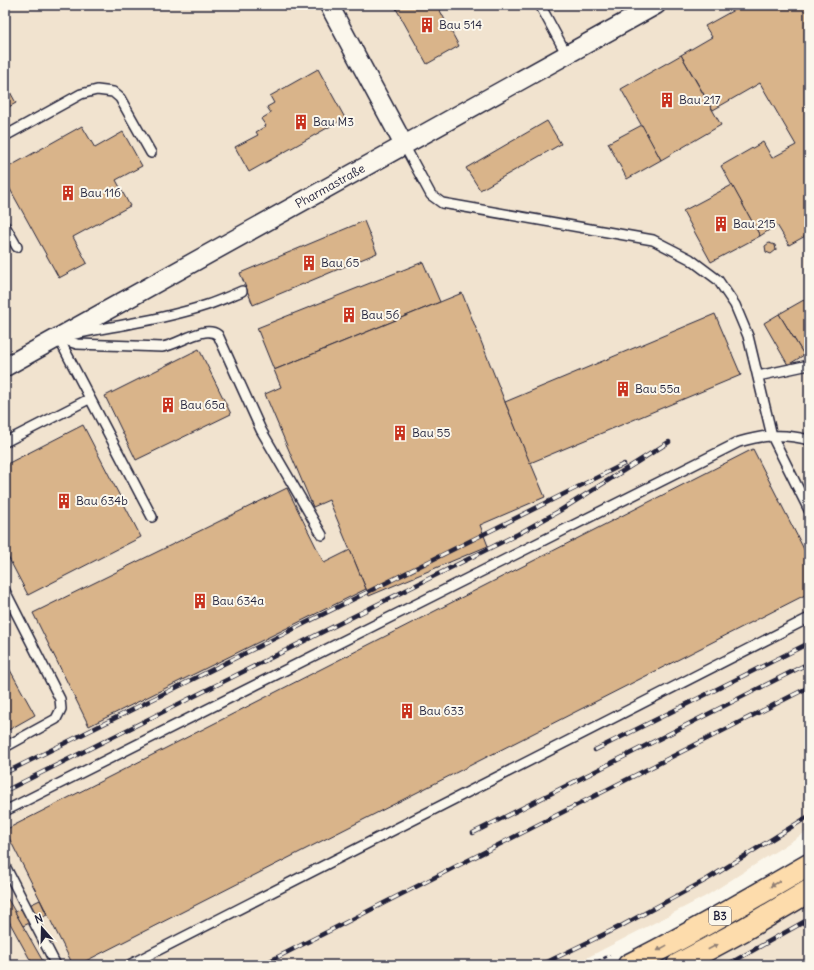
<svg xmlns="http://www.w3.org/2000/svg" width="814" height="970" font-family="Delius,sans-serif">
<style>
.built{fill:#f1e3cf}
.building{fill:#d9b48a;stroke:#22223b}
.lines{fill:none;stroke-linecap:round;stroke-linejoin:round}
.lane-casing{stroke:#22223b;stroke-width:12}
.street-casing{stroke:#22223b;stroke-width:21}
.primary-casing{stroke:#22223b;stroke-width:25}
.path{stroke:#22223b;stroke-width:2.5;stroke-dasharray:4 3;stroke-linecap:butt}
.lane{stroke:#fbf7ec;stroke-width:9}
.street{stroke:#fbf7ec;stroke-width:18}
.primary{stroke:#fddcac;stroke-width:22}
.rail-casing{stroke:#22223b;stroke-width:4.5}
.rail{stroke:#fbf7ec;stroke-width:3;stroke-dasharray:9;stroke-linecap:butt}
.oneway{fill:#907f74}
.labels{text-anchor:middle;stroke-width:4;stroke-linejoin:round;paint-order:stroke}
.shield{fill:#fbf7ec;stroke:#636270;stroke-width:1}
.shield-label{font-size:11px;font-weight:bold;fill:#22223b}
.poi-label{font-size:12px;fill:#22223b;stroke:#fbf7ec;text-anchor:start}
.street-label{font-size:12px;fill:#22223b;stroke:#fbf7ec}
</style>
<rect width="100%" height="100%" fill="#fbf7ec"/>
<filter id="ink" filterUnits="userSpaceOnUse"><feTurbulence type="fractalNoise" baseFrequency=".025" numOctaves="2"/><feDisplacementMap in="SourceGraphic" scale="8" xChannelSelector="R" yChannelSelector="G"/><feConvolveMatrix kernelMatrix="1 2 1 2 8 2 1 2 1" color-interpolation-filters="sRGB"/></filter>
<g filter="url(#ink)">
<!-- built -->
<g class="built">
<path d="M5,5h804v825l-103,66 -133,69h-568z"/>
<path d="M809,905v60h-105l8,-4z"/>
</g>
<!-- building -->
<g class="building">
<path d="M394,5h43l22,41 -32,18z"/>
<path d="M743,5h66v229l-20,11 -12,-20 -17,11 -39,-70 42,-24 9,16 24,-13 -36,-62 -47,27 -32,-55 31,-18 -7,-11z"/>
<path d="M681,55l40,70 -60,35 -40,-71z"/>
<path d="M318,69l27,49 -96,54 -14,-25 23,-12 -2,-3 10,-6 -5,-7 10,-6 -4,-6 7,-4 -4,-7z"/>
<path d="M9,90l7,13 -11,6v-17z"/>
<path d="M547,121l14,23 -81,46 -14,-22z"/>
<path d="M642,125l19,35 -34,19 -19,-36z"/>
<path d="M82,126l13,22 28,-16 19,34 -26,14 14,26 -57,31 14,26 -28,15 -54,-98v-11z"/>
<path d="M732,185l28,51 -49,26 -28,-51z"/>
<path d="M364,221l13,32 -124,52 -13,-32z"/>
<path d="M769,243l6,2 1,5 -5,4 -5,-2 -1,-6z"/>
<path d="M423,262l17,40 -166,68 -17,-42z"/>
<path d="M462,293l43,109 40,95 -65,28 8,21 -119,50 -40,-96 -16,7 -48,-113 16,-7 -7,-17z"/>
<path d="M809,297v56l-5,2 -25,-41z"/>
<path d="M715,314l26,61 -211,88 -25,-61z"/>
<path d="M779,314l25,41 -16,10 -24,-42z"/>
<path d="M199,349l32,65 -95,46 -31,-64z"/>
<path d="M83,425l58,112 -113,58 -23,-44v-86z"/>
<path d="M753,449l56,110v34l-731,372h-5l-68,-135z"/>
<path d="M287,488l37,75 26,-13 16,39 -277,137 -56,-113z"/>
<path d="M5,661l30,54 -30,17z"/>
<path d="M5,894l18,32 22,39h-12l-28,-51z"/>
<path d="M40,900l7,15 -24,11 -8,-14z"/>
</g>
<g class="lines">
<defs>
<g id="lane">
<path d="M540,5l27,50"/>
<path d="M5,136l76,-42 16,-4 16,2 7,6 31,55"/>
<path d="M404,145l27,50 11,8 211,37 37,19 28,21 17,25 13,31 24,100 37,74"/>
<path d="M5,226l12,21"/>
<path d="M75,334c44,-9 90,-15 132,-29 12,-4 23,-9 35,-14"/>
<path d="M58,337l94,180"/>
<path d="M59,338l18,6 85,3c17,-2 42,-23 56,-12l43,95 61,105"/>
<path d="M758,376l51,-11"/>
<path d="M5,442l84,-43"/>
<path d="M5,591l55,108 1,10 -5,10 -51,28"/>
<path d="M5,811l734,-369c24,-7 45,-9 70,-2"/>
<path d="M5,866l51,99"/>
<path d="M129,965l680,-347"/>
</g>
<g id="street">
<path d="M329,5l75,140"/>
<path id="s1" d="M5,367l651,-362"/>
</g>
<g id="primary">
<path d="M629,965c61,-30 121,-66 180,-100"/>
<path d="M678,965l65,-35 66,-39"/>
</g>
</defs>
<!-- lane casing -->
<use href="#lane" class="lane-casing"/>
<!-- street casing -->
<use href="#street" class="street-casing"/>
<!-- primary casing -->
<use href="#primary" class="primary-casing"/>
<!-- path -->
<path class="path" d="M591,965l19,-10"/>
<!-- lane -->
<use href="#lane" class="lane"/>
<!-- street -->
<use href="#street" class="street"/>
<!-- primary -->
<use href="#primary" class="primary"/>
<defs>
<g id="rail">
<path d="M595,750l214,-107"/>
<path d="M5,773l619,-309"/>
<path d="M5,791l513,-257 43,-24 108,-68"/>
<path d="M473,833l336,-170"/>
<path d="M262,965l547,-278"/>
<path d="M541,965l82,-40 83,-45 103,-64"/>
<path d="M727,965l82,-46"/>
</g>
</defs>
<!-- rail casing -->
<use href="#rail" class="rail-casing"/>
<!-- rail -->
<use href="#rail" class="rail"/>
</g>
<!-- one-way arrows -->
<defs><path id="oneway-solid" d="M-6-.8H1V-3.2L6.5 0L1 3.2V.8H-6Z"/></defs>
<g class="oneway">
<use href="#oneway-solid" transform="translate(775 884) rotate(150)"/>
<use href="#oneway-solid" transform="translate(713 947) rotate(-28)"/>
<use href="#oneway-solid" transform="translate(662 948) rotate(151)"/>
</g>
</g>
<!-- icons -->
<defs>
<symbol id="building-bare" viewBox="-9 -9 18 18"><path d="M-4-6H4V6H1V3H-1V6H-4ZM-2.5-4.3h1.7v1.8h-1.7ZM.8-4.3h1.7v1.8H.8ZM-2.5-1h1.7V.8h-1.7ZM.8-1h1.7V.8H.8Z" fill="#c8321e" stroke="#fbf7ec" stroke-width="2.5" paint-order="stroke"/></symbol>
</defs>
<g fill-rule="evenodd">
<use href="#building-bare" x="416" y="14" width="22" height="22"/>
<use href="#building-bare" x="656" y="89" width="22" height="22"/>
<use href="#building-bare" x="290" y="111" width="22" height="22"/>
<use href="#building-bare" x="57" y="182" width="22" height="22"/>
<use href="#building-bare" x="710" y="213" width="22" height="22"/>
<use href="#building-bare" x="298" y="252" width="22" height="22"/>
<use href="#building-bare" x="338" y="304" width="22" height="22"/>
<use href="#building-bare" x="612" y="378" width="22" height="22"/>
<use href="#building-bare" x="157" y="394" width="22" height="22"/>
<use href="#building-bare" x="389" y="422" width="22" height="22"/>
<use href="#building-bare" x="53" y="490" width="22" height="22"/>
<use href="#building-bare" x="189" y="590" width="22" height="22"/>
<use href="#building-bare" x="396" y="700" width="22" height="22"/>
</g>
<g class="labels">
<!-- shield labels -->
<rect class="shield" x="709" y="907" width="22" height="18" rx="3"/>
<g class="shield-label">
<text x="720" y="920">B3</text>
</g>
<!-- poi labels -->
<g class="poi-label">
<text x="439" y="29">Bau 514</text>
<text x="679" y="104">Bau 217</text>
<text x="313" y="126">Bau M3</text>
<text x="80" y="197">Bau 116</text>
<text x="733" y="228">Bau 215</text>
<text x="321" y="267">Bau 65</text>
<text x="361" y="319">Bau 56</text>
<text x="635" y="393">Bau 55a</text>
<text x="180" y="409">Bau 65a</text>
<text x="412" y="437">Bau 55</text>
<text x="76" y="505">Bau 634b</text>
<text x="212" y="605">Bau 634a</text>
<text x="419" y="715">Bau 633</text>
</g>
<!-- street labels -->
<g class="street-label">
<text dy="4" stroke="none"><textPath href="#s1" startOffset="372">Pharmastraße</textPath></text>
</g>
</g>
<!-- margin -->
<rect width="814" height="970" fill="none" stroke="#fbf7ec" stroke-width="20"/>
<rect x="10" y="10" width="794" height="950" fill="none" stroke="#22223b" stroke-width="1.5" filter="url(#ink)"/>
<!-- north arrow -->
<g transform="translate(42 928) rotate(340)" stroke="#fbf7ec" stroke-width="3" paint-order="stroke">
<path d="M0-3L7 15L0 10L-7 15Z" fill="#22223b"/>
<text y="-6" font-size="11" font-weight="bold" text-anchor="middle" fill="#22223b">N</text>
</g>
</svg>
